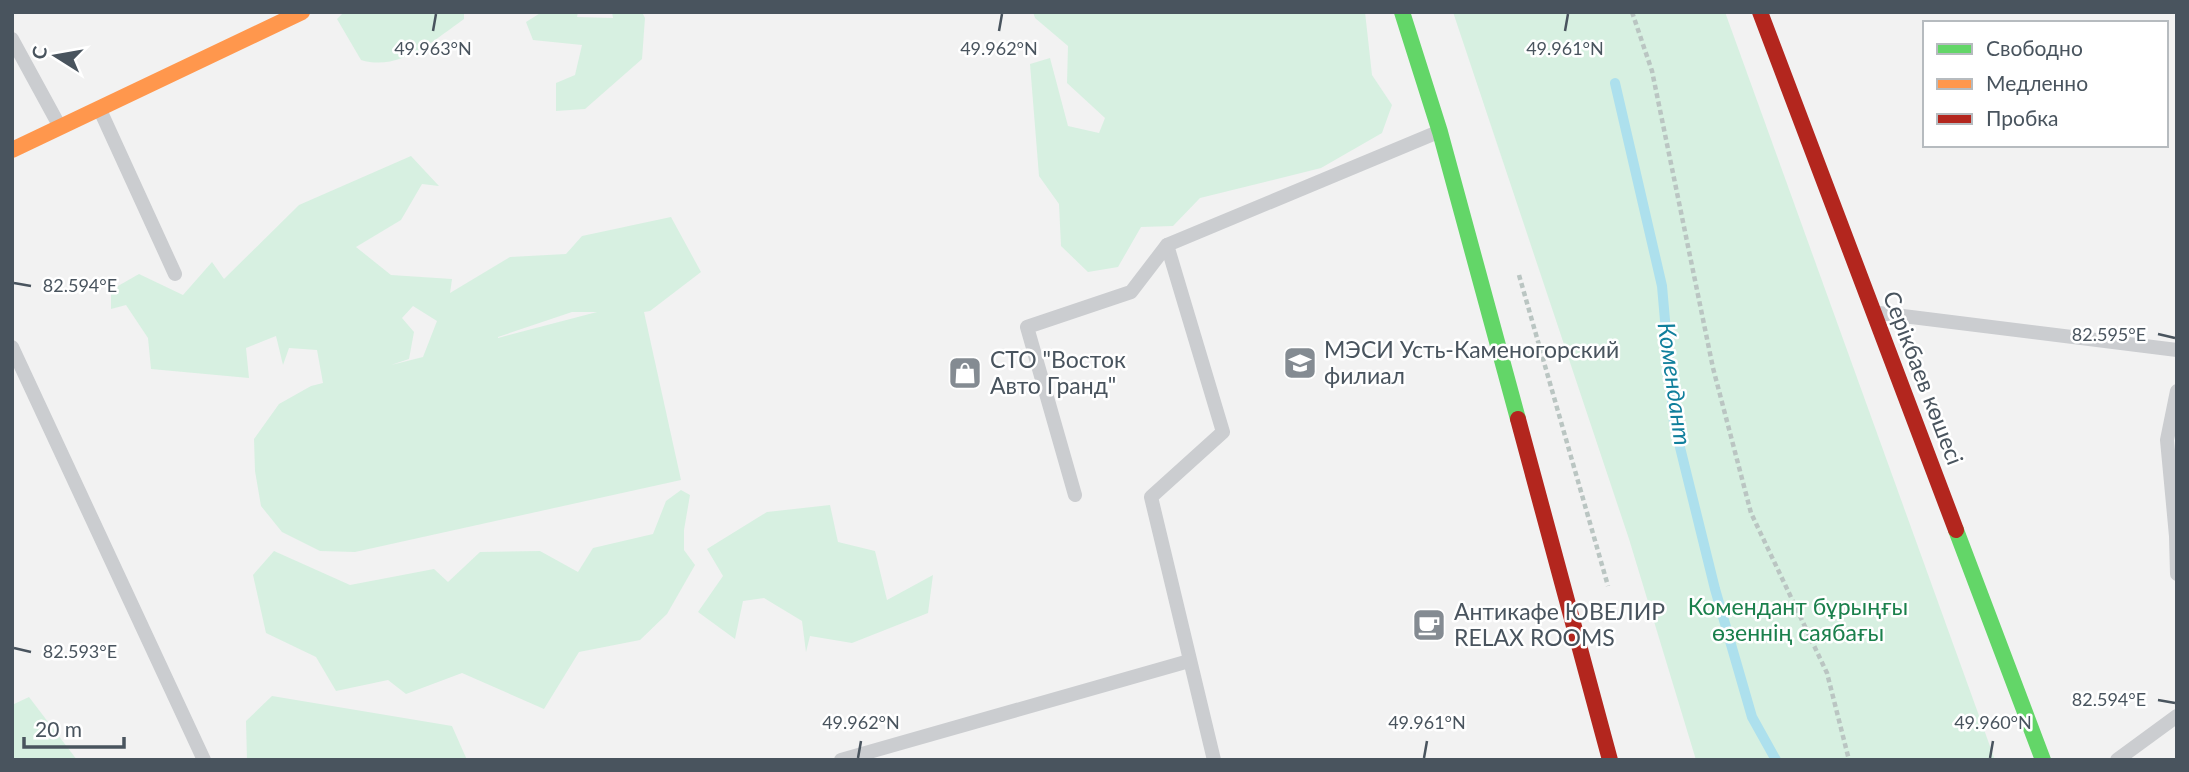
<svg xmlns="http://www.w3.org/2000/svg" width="2189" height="772" font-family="Lato,sans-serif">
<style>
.green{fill:#d7f0e1;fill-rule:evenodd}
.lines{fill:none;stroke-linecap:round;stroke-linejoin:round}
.stream{stroke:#ade0ed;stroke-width:10}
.path{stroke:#bac5c2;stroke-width:4.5;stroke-dasharray:5 3.5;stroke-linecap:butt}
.lane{stroke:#cbcdd0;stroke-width:14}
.fast{stroke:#63d668;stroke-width:16}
.slow{stroke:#ff974d;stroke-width:16}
.jam{stroke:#b3261e;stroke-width:16}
.ticks{fill:none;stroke:#49545e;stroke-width:2.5}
.labels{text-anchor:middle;stroke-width:5;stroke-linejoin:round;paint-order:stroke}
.poi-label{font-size:23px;fill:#49545e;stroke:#fff;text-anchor:start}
.street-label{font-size:23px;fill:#49545e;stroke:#fff}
.park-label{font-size:23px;fill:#1a804c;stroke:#fff}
.water-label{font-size:24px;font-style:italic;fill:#107f9c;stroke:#fff}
.ticks-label{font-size:18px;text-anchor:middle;fill:#49545e;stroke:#fff;stroke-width:5;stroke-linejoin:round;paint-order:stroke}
</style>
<rect width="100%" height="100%" fill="#f2f2f2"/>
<!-- green -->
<g class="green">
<path d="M344,12h120v7c-30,21 -64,53 -103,41l-24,-41z"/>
<path d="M542,12h36l-1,5 36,1 -1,-6h30l3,6 -3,41 -57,50 -29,2v-28l19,-8 7,-30 -49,-5 -7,-18z"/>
<path d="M1033,12h332l7,63 20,30 -10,28 -61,35 -121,30 -27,28 -32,1 -23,40 -30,5 -27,-26 -2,-42 -20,-28 -9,-112 20,-6 18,68 31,7 6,-15 -38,-35 1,-37 -33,-28z"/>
<path d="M1453,12h272l270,748h-299l-67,-221z"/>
<path d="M411,156l28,30 -17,-2 -21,36 -45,27 35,28 61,4 -2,14 60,-36 56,-3 16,-18 89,-19 30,55 -51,39 -6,1 37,168 -326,72 -35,-1 -38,-19 -21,-26 -6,-35 -1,-32 25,-35 32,-18 12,-3 -6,-33 -28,-2 -6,17 -7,-29 -30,12 3,30 -98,-9 -3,-31 -22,-33 -15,4v-19l28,-16 44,21 29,-33 12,17 75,-74zM413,306l24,15 -14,36 -32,8 18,-6 5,-27 -12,-14zM572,312h25l-99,26v-1z"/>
<path d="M681,490l9,5 -6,35v20l11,15 -28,49 -27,26 -61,12 -35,57 -82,-36 -56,21 -18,-14 -52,11 -20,-34 -50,-24 -13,-58 21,-24 76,34 84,-16 14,13 32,-30 60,-1 38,21 15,-24 60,-14 13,-33z"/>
<path d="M830,505l8,37 37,9 12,49 46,-25 -5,38 -76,30 -42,-7 -4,16 -4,-31 -38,-23 -21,3 -8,38 -37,-27 25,-36 -16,-27 60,-37z"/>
<path d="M272,696l180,30 15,34h-220l-1,-39z"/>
<path d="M29,697l48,63h-65v-55z"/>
</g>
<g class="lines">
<!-- stream -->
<path class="stream" d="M1615,83l47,203 12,137 41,166 37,128 24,43"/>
<!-- path -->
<g class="path">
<path d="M1632,12l20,59 61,297 38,145 76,160 22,87"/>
<path d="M1519,275l89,311"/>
</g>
<!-- lane -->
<g class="lane">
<path d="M12,39l48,88"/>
<path d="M100,110l75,164"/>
<path d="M1167,245l56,187 -72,65 63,263"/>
<path d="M1879,313l298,37"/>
<path d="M12,347l192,413"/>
<path d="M2177,391l-10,49 9,96 1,38"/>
<path d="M1075,495l-48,-168 104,-35 36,-47 271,-113"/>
<path d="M841,760l348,-99"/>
<path d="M2117,760l60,-44"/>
</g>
<!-- fast -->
<g class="fast">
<path d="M1402,12l38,120 78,287"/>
<path d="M1956,530l87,230"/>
</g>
<!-- slow -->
<path class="slow" d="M12,150l290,-138"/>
<!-- jam -->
<g class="jam">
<path d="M1760,12l196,518"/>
<path d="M1518,419l92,341"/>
</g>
</g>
<!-- ticks -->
<path class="ticks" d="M433,31l3,-17M999,31l3,-17M1565,31l3,-17M14,283l17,3M2158,334l17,4M14,648l17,4M2158,700l17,3M858,758l3,-17M1424,758l3,-17M1990,758l3,-17"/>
<!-- icons -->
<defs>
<symbol id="university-square" viewBox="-11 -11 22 22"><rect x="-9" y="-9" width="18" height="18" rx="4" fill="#848b92" stroke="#fff"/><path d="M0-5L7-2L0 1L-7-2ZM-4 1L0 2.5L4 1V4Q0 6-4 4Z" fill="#fff"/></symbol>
<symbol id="shop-square" viewBox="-11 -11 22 22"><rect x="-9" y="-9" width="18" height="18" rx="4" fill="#848b92" stroke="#fff"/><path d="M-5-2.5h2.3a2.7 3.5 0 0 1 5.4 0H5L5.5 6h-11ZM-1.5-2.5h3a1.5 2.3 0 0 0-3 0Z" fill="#fff"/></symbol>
<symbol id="cafe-square" viewBox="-11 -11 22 22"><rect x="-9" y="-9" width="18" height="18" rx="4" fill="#848b92" stroke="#fff"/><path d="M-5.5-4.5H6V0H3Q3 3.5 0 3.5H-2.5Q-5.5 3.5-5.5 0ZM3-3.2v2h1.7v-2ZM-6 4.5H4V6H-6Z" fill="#fff"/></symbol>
</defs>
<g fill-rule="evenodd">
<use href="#university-square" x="1281" y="344" width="38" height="38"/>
<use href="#shop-square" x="946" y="354" width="38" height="38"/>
<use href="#cafe-square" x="1410" y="606" width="38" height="38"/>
</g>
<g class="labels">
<!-- poi labels -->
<g class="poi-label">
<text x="1324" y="358">МЭСИ Усть-Каменогорский<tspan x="1324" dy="26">филиал</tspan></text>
<text x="990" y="368">СТО "Восток<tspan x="990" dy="26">Авто Гранд"</tspan></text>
<text x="1454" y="620">Антикафе ЮВЕЛИР<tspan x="1454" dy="26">RELAX ROOMS</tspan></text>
</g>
<!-- street labels -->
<g class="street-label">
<text transform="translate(1923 378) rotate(69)" y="8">Серікбаев көшесі</text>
</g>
<!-- park labels -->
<g class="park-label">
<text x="1798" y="615">Комендант бұрыңғы<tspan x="1798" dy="26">өзеннің саябағы</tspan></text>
</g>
<!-- water labels -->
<g class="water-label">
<text transform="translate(1674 384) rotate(82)" y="8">Комендант</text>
</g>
</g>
<g class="ticks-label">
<text x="433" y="55">49.963°N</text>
<text x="999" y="55">49.962°N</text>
<text x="1565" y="55">49.961°N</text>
<text x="80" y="292">82.594°E</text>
<text x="2109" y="341">82.595°E</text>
<text x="80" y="658">82.593°E</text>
<text x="2109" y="706">82.594°E</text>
<text x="861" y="729">49.962°N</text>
<text x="1427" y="729">49.961°N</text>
<text x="1993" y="729">49.960°N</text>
</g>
<!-- border -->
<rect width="2189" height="772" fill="none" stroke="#49545e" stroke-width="28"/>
<!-- legend -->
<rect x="1923" y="21" width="245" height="126" fill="#ffffff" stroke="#b6bbbf" stroke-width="2"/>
<rect x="1937" y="44" width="35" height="10" fill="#63d668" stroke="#b6bbbf" stroke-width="2"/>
<text x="1986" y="56" font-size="21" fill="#49545e">Свободно</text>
<rect x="1937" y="79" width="35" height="10" fill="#ff974d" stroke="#b6bbbf" stroke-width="2"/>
<text x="1986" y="91" font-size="21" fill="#49545e">Медленно</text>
<rect x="1937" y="114" width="35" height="10" fill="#b3261e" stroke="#b6bbbf" stroke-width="2"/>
<text x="1986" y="126" font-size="21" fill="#49545e">Пробка</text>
<!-- north arrow -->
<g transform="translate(56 56) rotate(281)" stroke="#ffffff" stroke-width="5" paint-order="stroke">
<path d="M0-5L12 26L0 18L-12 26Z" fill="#49545e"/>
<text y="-10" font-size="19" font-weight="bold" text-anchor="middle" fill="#49545e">С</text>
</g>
<!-- scale -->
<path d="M24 737v10h100v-10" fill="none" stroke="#49545e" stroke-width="3.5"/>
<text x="35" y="737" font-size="21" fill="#49545e" stroke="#ffffff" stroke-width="5" paint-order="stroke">20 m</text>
</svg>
